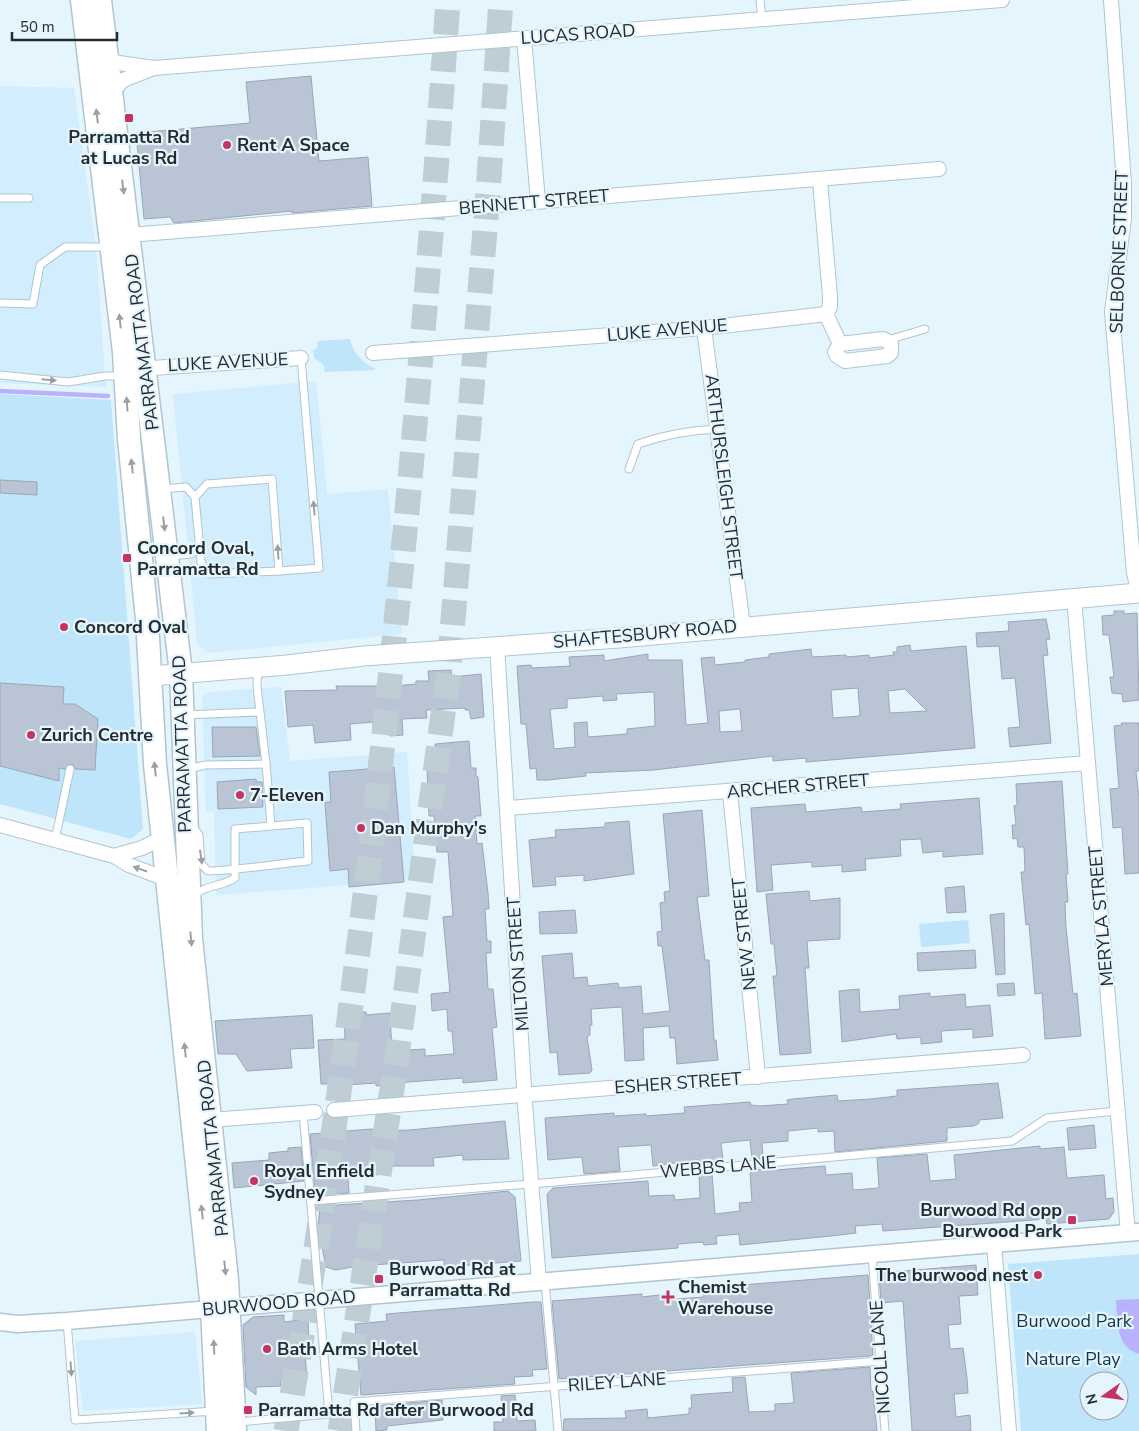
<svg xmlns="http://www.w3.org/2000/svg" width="1139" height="1431" font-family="'Nunito Sans',sans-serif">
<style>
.built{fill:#d2edfe}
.green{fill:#bfe5fb;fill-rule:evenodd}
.water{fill:#b7b2fb}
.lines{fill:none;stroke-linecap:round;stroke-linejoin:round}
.stream{stroke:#b7b2fb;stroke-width:4.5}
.building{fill:#b9c4d5;stroke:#9ba5b6;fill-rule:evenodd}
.motorway-tunnel{stroke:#bfcdd5;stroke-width:25;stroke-dasharray:25 12;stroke-linecap:butt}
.service-casing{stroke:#b1c5d0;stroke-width:9}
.minor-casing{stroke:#b1c5d0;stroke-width:16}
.tertiary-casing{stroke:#b1c5d0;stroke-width:19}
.secondary-casing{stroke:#b1c5d0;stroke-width:21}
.trunk-casing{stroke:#b1c5d0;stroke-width:25}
.service{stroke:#fff;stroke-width:7}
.minor{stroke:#fff;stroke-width:14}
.tertiary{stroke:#fff;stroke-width:16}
.secondary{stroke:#fff;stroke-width:19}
.trunk{stroke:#fff;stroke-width:22}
.oneway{fill:#9da0a2}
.poi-dot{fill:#c33460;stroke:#e5f5fe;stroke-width:2}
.labels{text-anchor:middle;stroke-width:4.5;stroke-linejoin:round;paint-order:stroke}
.street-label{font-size:18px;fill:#252c31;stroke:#e5f5fe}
.poi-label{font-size:18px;font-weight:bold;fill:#252c31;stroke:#e5f5fe;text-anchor:start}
.park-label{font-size:18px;fill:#103648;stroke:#e5f5fe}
</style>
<rect width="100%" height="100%" fill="#e5f5fe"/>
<!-- built -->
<g class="built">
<path d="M0,86l74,2 22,160 10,139 -106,-4z"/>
<path d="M316,381l11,113 61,-5 14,145 -194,19 -11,-10 -24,-249z"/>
<path d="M281,687l9,74 117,-9 8,128 -199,15 -2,-84 -8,1 -4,-116 6,-4z"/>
<path d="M195,1332l7,72 -119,7 -8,-70z"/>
</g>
<!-- green -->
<g class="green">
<path d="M350,339c1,11 14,26 25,29v2l-50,2 -2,-8 -9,-6 -1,-7 4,-3 1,-7z"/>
<path d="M0,394l111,6 32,429 -12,10 -131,-35z"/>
<path d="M968,920l2,23 -49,4 -2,-23z"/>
<path d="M1139,1254v177h-118l-13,-167zM1089,1381h30v30h-30z"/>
</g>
<!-- water -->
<path class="water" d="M1139,1299v55c-24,-7 -21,-34 -23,-54z"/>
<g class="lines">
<!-- stream -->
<path class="stream" d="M0,391l108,5"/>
</g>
<!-- building -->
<g class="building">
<path d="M311,76l8,85 49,-4 4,49 -80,7v-2l-118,12 -4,-6 -26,2 -8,-86 114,-10 -4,-41z"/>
<path d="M0,480l37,2v13l-37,-2z"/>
<path d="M1114,611h10v3l13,-1 2,87 -16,2 -1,-8 -10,-1 -2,-16h4l-5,-42h-6l-1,-19 12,-1z"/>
<path d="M1046,619l4,20 -4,1 2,15 -5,1 8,87 -41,4 -2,-19 12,-1 -5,-49 -13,1 -3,-33 -22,1 -1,-14 33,-2 -1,-9z"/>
<path d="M910,645l1,6 55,-5 9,102 -169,14v-4l-33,3v-5l-119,14 -69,3 1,3 -38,4h-11l-1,-12 -6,1 -4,-45h-5l-4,-58 14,-1 1,3 38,-2 -1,-9 35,-2v6l44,-7v6h34l4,65 22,-2 -7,-65 13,-1 1,8 30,-3v-2l24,-3v-3l42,-5 1,8 34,-2 1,2 22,-2v3l25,-3 -1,-3h4v-5zM858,688l2,28 -27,2 -2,-28zM905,689l22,22 -37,2 -2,-22zM654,692l1,34 -28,3v5l-39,3 -1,-15 -13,1 1,24 -21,2 -4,-40 17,-1v-9l36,-3v5l14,-1 -1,-6zM740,709l2,22 -22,1 -1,-21z"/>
<path d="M451,670l1,7 29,-3 3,43 -13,2 -2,-9h-4v-2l-39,2 1,8 -25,1 1,16 -13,1 -1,-7h-3v-2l-13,1v-6l-23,2 1,16 -36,3 -2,-18 -25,2 -3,-36 52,-1 -1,-4h46v-4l13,-1v5l21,-2v-3h13l-1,-10z"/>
<path d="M0,683l64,4 -1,17h12l23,15 -3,51 -20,-1 -2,-4 -4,-1 -4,5 -6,-1v13l-59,-15z"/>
<path d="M1121,723h18v47l-3,2 3,26v75l-14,1 -3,-47 -9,1 -3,-39 9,-1 -5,-62 8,-1z"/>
<path d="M212,727h44l4,29 -47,1z"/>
<path d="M469,741l2,27h5v8l2,1 3,39h-6l2,28 5,-1 6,50 1,16h-4l2,32h4v12h-5l2,36h5l2,20 2,18 -5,1 5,52 -34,3v-5l-69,5 -18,3v-3l-45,3v-2h-10l-3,-44 27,-1 -1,-26 22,-1v3l24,-2 2,38 33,-2v7l29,-2 -2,-23h-4l-1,-22 -15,2 -1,-17 19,-2 -7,-75 10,-1 -5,-64h-11l-3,-36h-5l-2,-47 10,-1 -2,-24z"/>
<path d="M394,767l10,115 -55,5 -1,-18 -18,2 -5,-69h6l-2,-30z"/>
<path d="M256,779v3h6l1,25 -45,2 -1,-27z"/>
<path d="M1062,781l6,93h-2l2,28h-3l1,25 7,67 4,-1 4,43 -36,3 -3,-46 -7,1 -6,-70 -3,1 -5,-53h4l-1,-25h-6l-1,-9 -4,1 -1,-14h4l-2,-19 3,-1 -1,-21z"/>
<path d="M979,798l4,56 -40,3v-6l-20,2 -2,-14 -21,1 1,16 -36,3 1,11 -24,2v-7l-30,2v-5l-41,3 2,25 -16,2 -6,-84 54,-4 1,8 55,-5 1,5 39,-3 -1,-5z"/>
<path d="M702,810l7,86 -12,1 8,63h4l5,80h2l2,20 -41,4 -2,-26h-5l-1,-12 -26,2 1,32 -19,1 -3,-54 -31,2 1,16h-2v10l-3,2 5,33 -2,3 -31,2 -2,-23 -7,1 -8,-97 30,-3 2,25 13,-1 1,9 30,-3 1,5 22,-2 2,28 27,-3 -8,-65h-4l-1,-14 5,-1 -2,-28 5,-1 -1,-10 6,-1 -7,-77z"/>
<path d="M629,821l5,53 -50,7v-6l-29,2 1,8 -23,2 -4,-47 27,-3 -1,-7 50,-3v-4z"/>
<path d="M964,886l2,26 -19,1 -2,-25z"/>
<path d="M809,891l1,10 30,-3v41l-33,2 2,27h-4l6,85 -31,2 -7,-79h4l-3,-32h-3l-5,-50z"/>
<path d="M575,910l2,23 -37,1 -1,-22z"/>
<path d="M1004,913l1,61 -9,1 -6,-60z"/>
<path d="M975,950l1,18 -58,3 -1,-18z"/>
<path d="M1014,983l1,12 -17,1 -1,-12z"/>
<path d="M859,989l1,23 40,-3 -1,-13 31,-3v4l35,-3 1,13 24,-2 3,31 -20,2v-9l-32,2 1,11 -21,2v-7l-24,2 -1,-5 -54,8 -3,-51z"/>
<path d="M312,1015l2,33 -24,1 2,19 -45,3 -11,-17h-18l-3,-33z"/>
<path d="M998,1083l5,35 -24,2v3l-5,3 -27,2v13l-112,11 -1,-21 -16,1v-4l-30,3v10l-26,2 1,15 -11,1 -2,-19 -29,3 2,17 -10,2 -15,2v-4l-45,6 -2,-21 -33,2 2,24 -36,3 -2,-17 -34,3 -3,-42 69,-5v3l32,-2v2l39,-3 -1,-6 66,-5 1,3 8,1 29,-2 -1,-4 5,-1 45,-4 1,6 33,-2 26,-3v-6z"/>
<path d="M505,1121l4,38 -46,1v-5l-30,3 1,8h-51l1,8 -36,4 1,15 -34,1 -5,-60 61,-5 9,2 29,-1z"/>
<path d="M1094,1125l2,23 -27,2 -2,-22z"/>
<path d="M1040,1146v3l24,-2 3,31 37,-3 2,24 7,-1 1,14 -5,7 -62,5 -1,-5 -25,2 -138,10 -1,-7 -27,2 1,7 -25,3 -91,9 -1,-11 -23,2 1,8 -13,1 -1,-3 -25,2v4l-126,10 -5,-64 6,-6 95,-7 1,15 25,-1 1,5 25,-2 -1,-24 13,-1 3,41 25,-3 -1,-8 13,-1 -2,-29 2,-1v-2l12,-1v2l61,-5 1,9 26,-2 1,17 26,-2 -2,-30 50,-4 3,27 26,-2 -2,-24z"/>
<path d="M301,1147l3,34 -70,7 -2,-25 37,-3v-7l19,-2v-3z"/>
<path d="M508,1191l7,6 6,64 -77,6v-7l-87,6 -21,4 -10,-3 -8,-40 2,-21 98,-6z"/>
<path d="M976,1265l2,30 -19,1 2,28 -13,1 2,24 13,-1 4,30 1,15 -14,1 2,23 14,-2 1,16h-59l-9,-130 -22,2 -2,-30z"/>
<path d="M868,1275l5,80 -3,1 -311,23 -7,-78 90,-7v3l25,-3 8,1v4l29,-2 -1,-9z"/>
<path d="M533,1302h8l6,67 -15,1 1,6 -19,1 1,7 -154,11 -6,-71 32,-3 -1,-7z"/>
<path d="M284,1315v7l24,-3 1,23h-5l3,37 -27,2 1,5 -25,1v8l-10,-8 -3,-62 10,-8z"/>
<path d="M870,1367l1,24h2l4,40h-314l1,-12 62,-1 -1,-7 22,-2 1,9 41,-4v-6h3l-1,-13 42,-3 -1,-14 13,-1 4,35 26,-1v-7l19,-1 -3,-30z"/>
<path d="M515,1395l2,26 18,-1 1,11h-42v-9h9l-2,-26z"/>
<path d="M442,1400l1,20 -56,6v4l-11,1 -1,-25z"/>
</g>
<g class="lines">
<!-- motorway-tunnel -->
<g class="motorway-tunnel">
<path d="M286,1431c82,-473 130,-952 162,-1431"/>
<path d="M340,1431l57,-375 52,-387 39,-476 13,-193"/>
</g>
<defs>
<g id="service">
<path d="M760,0l2,20"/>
<path d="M0,198h29"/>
<path d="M0,303l33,1 7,-39 25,-18h44"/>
<path d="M888,340l37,-11"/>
<path d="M0,375l68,7 37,-6h16"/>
<path d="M629,469l9,-25c26,-9 52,-14 80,-15"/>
<path d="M161,489l25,-2 9,10 6,65 9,12 69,-3 -7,-92 -65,5 -12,13"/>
<path d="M170,556l21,-2 9,-7"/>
<path d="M279,571l40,-3 -18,-210"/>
<path d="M185,715l74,-3"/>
<path d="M266,764l5,61"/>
<path d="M188,769l17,-4 61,-1 -9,-78 1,-18"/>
<path d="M193,827l6,8 2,29 7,7c33,-1 67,-7 100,-10l-1,-38 -72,6v49c-13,9 -29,6 -41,18"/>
<path d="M55,840l15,-71"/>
<path d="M312,1201l231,-18 469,-42 35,-23 70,-7"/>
<path d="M872,1254l13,177"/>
<path d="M545,1282l13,149"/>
<path d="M67,1321l8,99 140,-9"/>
<path d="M238,1422l91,-8 -26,-302"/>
<path d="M356,1431l-2,-29 526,-41"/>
</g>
<g id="minor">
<path d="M1111,0l13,183v35l-12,94 22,261 5,20"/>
<path d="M524,38l14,163"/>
<path d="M108,59l11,4 35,5 848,-68"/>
<path d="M112,92l11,-12 31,-12"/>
<path d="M129,235l810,-66"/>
<path d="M826,314l14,30"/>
<path d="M704,328l39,298"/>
<path d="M883,339l8,4v10l-4,3 -42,5 -8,-5 -2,-4 5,-8z"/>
<path d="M373,353l331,-25 122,-14 4,-7v-11l-10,-115"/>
<path d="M137,369l164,-11"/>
<path d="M1074,598l54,635"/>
<path d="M497,646l28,458 14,178"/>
<path d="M730,792l28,285"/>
<path d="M508,808l580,-45"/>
<path d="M0,825l114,31 15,9 37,14"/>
<path d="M114,856l28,-8 20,-10"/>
<path d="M334,1110l689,-55"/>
<path d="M210,1120l105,-8"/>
<path d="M994,1244l15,187"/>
</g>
<path id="tertiary" d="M0,1322l17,2 50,-3 1072,-89"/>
<path id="secondary" d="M151,676l136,-11 77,-9 255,-18 520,-45"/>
<g id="trunk">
<path d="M82,0l42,352 5,87 18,180 8,145 57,545 6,122"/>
<path d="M100,0l81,673 10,266 36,341 8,151"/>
</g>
</defs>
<!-- service casing -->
<use href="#service" class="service-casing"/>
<!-- minor casing -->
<use href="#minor" class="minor-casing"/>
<!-- tertiary casing -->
<use href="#tertiary" class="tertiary-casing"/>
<!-- secondary casing -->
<use href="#secondary" class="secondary-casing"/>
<!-- trunk casing -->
<use href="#trunk" class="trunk-casing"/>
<!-- service -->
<use href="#service" class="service"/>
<!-- minor -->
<use href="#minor" class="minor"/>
<!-- tertiary -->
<use href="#tertiary" class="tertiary"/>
<!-- secondary -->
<use href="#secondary" class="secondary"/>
<!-- trunk -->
<use href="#trunk" class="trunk"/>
</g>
<!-- one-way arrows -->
<defs><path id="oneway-solid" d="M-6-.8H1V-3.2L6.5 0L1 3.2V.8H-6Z" transform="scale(1.25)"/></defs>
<g class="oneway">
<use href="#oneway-solid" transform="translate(97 116) rotate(-97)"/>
<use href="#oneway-solid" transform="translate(123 187) rotate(83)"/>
<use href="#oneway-solid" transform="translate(120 321) rotate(-96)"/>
<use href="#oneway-solid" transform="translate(49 380) rotate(5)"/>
<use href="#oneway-solid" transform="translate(127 404) rotate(-94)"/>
<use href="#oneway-solid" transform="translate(132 466) rotate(-96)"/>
<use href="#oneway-solid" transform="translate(314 508) rotate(-95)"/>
<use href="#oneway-solid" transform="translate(164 524) rotate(83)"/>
<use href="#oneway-solid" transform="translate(278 552) rotate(-94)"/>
<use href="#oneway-solid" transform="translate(155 769) rotate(-96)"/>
<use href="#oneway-solid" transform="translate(201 857) rotate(82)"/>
<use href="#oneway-solid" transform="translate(140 869) rotate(-161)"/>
<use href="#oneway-solid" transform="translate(191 939) rotate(85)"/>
<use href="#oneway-solid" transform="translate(185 1050) rotate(-96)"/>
<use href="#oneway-solid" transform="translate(202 1212) rotate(-96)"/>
<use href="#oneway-solid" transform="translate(225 1268) rotate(84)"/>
<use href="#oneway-solid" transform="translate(214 1347) rotate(-93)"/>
<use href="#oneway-solid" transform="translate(71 1369) rotate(86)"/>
<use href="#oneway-solid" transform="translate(187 1413) rotate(-4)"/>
</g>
<!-- markers -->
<g class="poi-dot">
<rect x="124" y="113" width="10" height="10" rx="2.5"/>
<circle cx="227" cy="145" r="5"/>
<rect x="122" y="553" width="10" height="10" rx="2.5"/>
<circle cx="64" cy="627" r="5"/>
<circle cx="31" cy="735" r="5"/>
<circle cx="240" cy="795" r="5"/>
<circle cx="361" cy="828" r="5"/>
<circle cx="254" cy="1181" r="5"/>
<rect x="1067" y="1215" width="10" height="10" rx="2.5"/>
<circle cx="1038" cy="1275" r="5"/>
<rect x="374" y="1274" width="10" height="10" rx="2.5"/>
<path d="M665.5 1289.5h5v5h5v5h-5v5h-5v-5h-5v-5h5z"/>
<circle cx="267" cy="1349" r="5"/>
<rect x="243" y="1405" width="10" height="10" rx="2.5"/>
</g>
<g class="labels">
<!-- street labels -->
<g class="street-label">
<text transform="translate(578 34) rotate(-4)" y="6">LUCAS ROAD</text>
<text transform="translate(534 202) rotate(-5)" y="6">BENNETT STREET</text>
<text transform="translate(1119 252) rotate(-88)" y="6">SELBORNE STREET</text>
<text transform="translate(667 330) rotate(-5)" y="6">LUKE AVENUE</text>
<text transform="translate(142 342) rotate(-97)" y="6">PARRAMATTA ROAD</text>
<text transform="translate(228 362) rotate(-3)" y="6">LUKE AVENUE</text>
<text transform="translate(724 477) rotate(83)" y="6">ARTHURSLEIGH STREET</text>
<text transform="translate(645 634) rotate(-5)" y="6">SHAFTESBURY ROAD</text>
<text transform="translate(182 744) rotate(-92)" y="6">PARRAMATTA ROAD</text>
<text transform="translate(798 786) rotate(-5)" y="6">ARCHER STREET</text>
<text transform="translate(1101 916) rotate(-95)" y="6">MERYLA STREET</text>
<text transform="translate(744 934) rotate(-96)" y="6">NEW STREET</text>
<text transform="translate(518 964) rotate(-94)" y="6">MILTON STREET</text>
<text transform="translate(678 1083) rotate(-4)" y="6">ESHER STREET</text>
<text transform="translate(213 1148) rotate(-96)" y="6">PARRAMATTA ROAD</text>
<text transform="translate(718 1167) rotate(-5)" y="6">WEBBS LANE</text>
<text transform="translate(279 1303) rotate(-5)" y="6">BURWOOD ROAD</text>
<text transform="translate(880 1357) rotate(-94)" y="6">NICOLL LANE</text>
<text transform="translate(617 1382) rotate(-4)" y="6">RILEY LANE</text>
</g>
<!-- poi labels -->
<g class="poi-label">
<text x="129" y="143" text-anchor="middle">Parramatta Rd<tspan x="129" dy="21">at Lucas Rd</tspan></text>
<text x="237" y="151">Rent A Space</text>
<text x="137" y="554">Concord Oval,<tspan x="137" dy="21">Parramatta Rd</tspan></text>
<text x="74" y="633">Concord Oval</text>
<text x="41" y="741">Zurich Centre</text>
<text x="250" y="801">7-Eleven</text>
<text x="371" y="834">Dan Murphy's</text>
<text x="264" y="1177">Royal Enfield<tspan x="264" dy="21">Sydney</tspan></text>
<text x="1062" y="1216" text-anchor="end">Burwood Rd opp<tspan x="1062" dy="21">Burwood Park</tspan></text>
<text x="389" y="1275">Burwood Rd at<tspan x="389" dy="21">Parramatta Rd</tspan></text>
<text x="1028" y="1281" text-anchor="end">The burwood nest</text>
<text x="678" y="1293">Chemist<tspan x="678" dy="21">Warehouse</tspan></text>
<text x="277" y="1355">Bath Arms Hotel</text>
<text x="258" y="1416">Parramatta Rd after Burwood Rd</text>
</g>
<!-- park labels -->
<g class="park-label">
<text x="1074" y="1327">Burwood Park</text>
<text x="1073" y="1365">Nature Play</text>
</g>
</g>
<!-- north arrow -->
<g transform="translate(1104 1396) rotate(256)"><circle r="24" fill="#e5f5fe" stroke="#98a5ac"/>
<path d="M0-4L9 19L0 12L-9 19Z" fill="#c33460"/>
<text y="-8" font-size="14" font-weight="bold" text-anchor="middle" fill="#252c31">N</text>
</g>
<!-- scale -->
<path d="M12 32v8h105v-8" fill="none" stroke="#252c31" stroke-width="2.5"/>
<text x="20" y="32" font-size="15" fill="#252c31" stroke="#e5f5fe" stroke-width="4" paint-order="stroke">50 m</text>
</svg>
